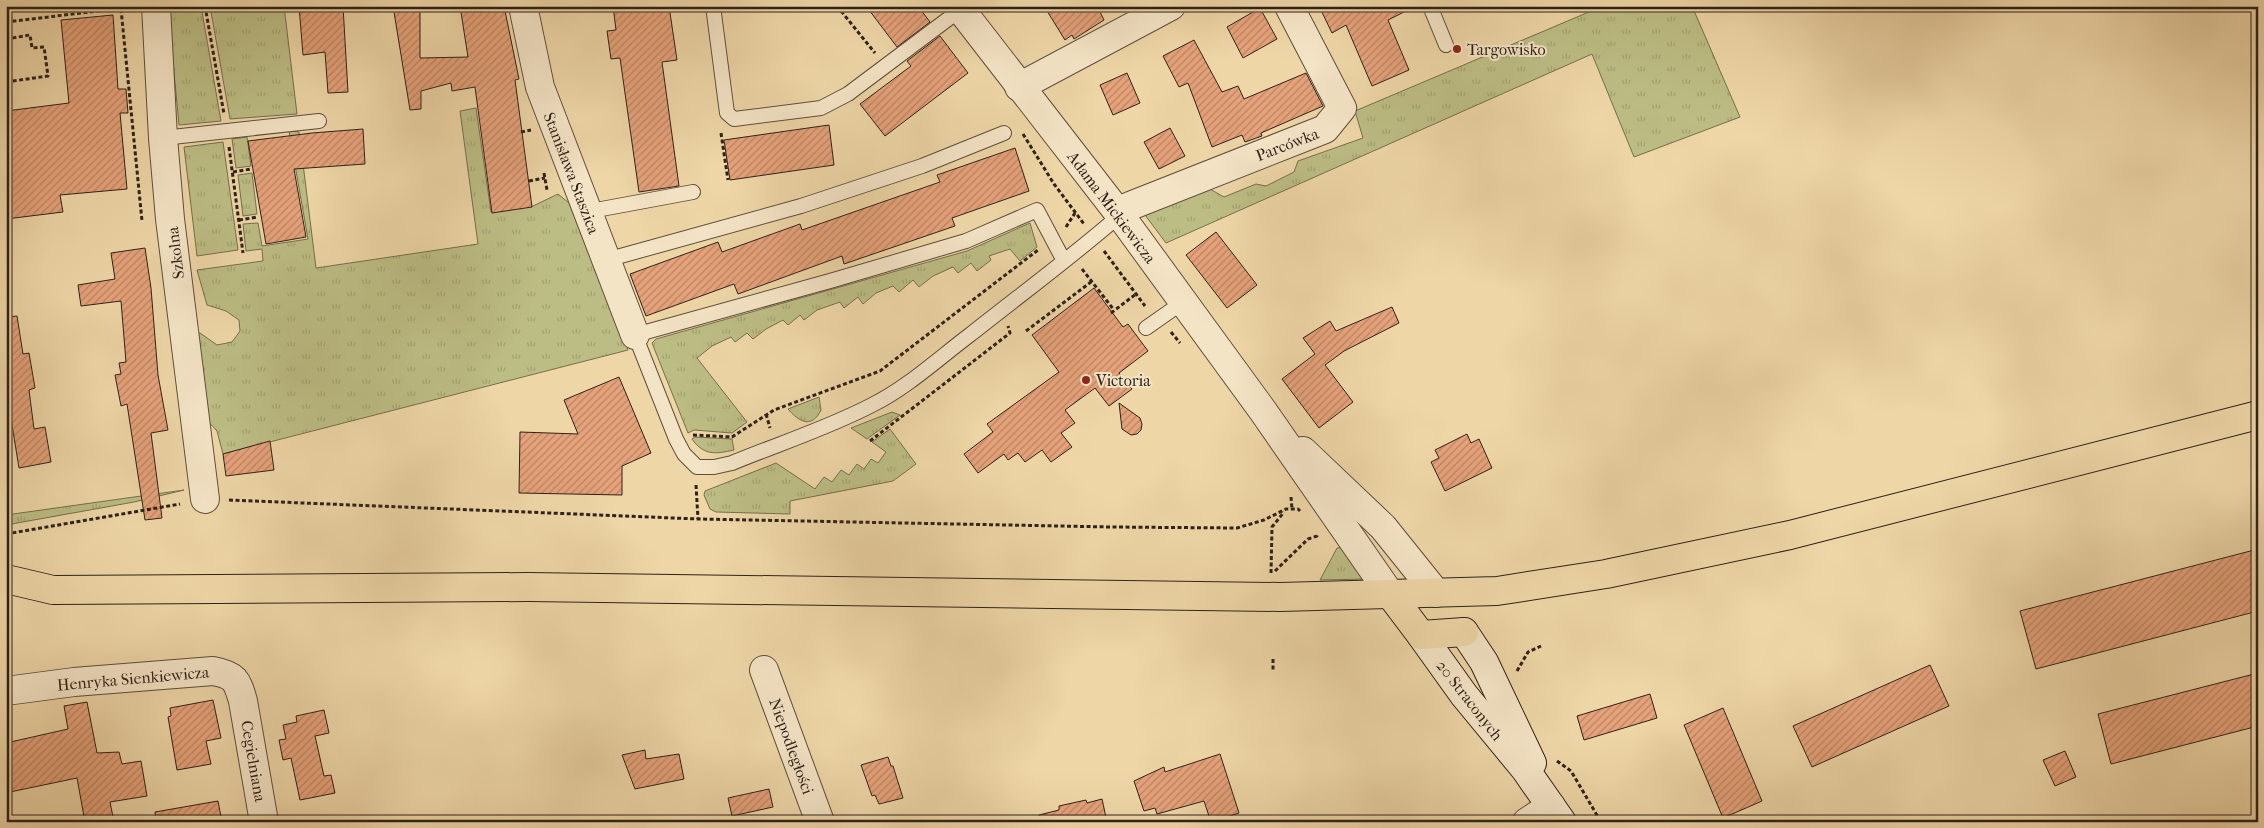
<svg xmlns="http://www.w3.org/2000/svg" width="2264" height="828" font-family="'IM FELL French Canon',serif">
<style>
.grass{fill:url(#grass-tufts);stroke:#756f4e}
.building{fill:url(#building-hatch);stroke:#2e2119}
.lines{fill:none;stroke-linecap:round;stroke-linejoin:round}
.service-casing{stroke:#5e4e3c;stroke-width:16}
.minor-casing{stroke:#5e4e3c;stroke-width:30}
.tertiary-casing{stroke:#5e4e3c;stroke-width:30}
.secondary-casing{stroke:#2e2119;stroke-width:30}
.primary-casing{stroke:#2e2119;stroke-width:30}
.path{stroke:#2e2119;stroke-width:3;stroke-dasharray:4 2.5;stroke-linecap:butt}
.service{stroke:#f4e4c6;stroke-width:14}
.minor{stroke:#f4e4c6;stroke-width:28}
.tertiary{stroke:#f4e4c6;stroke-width:28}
.secondary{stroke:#f4e4c6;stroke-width:28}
.primary{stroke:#eed6a7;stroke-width:28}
.poi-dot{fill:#8f2418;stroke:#f4e4c6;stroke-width:2}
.labels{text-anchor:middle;stroke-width:4;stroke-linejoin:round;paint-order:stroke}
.poi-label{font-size:16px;fill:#2e2119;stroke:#f4e4c6;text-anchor:start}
.street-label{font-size:16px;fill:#2e2119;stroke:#f4e4c6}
</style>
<defs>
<pattern id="grass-tufts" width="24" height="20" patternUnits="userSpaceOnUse" patternTransform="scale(1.25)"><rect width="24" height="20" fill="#bcbd84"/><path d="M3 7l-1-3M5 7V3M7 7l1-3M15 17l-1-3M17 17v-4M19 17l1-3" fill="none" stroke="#a2a271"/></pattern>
<pattern id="building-hatch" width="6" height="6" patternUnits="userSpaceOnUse" patternTransform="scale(1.25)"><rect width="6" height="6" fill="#e6a27a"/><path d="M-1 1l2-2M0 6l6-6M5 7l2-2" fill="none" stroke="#bb8463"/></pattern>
</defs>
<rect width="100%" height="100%" fill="#eed6a7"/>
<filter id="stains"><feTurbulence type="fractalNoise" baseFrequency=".004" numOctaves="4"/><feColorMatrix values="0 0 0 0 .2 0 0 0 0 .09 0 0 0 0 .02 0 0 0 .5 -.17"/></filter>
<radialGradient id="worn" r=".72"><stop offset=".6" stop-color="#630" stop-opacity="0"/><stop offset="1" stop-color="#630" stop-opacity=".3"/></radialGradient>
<!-- grass -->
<g class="grass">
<path d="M181,6h20l20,115 -42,4 -11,-116z"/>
<path d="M210,6h74l13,108 -67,5z"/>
<path d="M1603,6h89l48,111 -106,40 -42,-103 -426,189 -24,-32 66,-23 16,9 32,-13 10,2 28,-14 4,-11 65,-23 -8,-27z"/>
<path d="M476,108l15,104 42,-6 25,-12 11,9 59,147 -405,104 -6,-23 -13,-14 -12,-83 8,-1 17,12 15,-3 8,-11 -1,-11 -13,-9 -19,-6 -10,-35 66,-9 -1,-12 -16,2 -3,-27 15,-1 4,23 46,-7 -19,-108 10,1 17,136 162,-24 -18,-133z"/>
<path d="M247,137l4,29 -15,2 -4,-29z"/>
<path d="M223,142l15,108 -41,6 -13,-109z"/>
<path d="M252,173l5,41 -14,2 -5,-41z"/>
<path d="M1030,223l7,24 -17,14 -10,-12 -21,7 2,4 -14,11 -6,-8 -13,10 -5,-6 -20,9 -14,11 -6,-7 -14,12 -6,-6 -17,7 -13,11 -5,-7 -14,11 -4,-6 -23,8 -13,10 -4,-5 -12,10 -5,-5 -17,9 -13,10 -6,-6 -12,9 -4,-5 -19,9 -15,12 50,64 -15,11 -38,-3 -6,3 -36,-90 4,-4 311,-88z"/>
<path d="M819,397l2,13c-9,19 -22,12 -33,-1z"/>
<path d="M892,412l8,3 -33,24 -16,-11z"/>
<path d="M890,429l26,35 -23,17 -103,20v13l-74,-2 -6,-3 -6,-14 1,-4 71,-28 39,26 9,-12 8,5 9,-12 8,5 8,-11 7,5 7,-10 7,4 8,-11 -14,-10z"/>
<path d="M695,437l37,2 2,11c-18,4 -30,6 -42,-11z"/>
<path d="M184,490l-50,12 -128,23v-10z"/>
<path d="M1344,547l23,32 -47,1 17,-32z"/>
</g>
<!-- building -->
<g class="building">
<path d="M299,6h44l5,86 -20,1 -3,-41 -22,3z"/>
<path d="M393,6h27v52l48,-1 -8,-51h44l15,73 -4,1 17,127 -40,6 -17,-126 -23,4 -1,-8 -30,8v18l-11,1z"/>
<path d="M613,6h56l8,54 -15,2 17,124 -40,6 -19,-134 -9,1 -4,-28 9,-1z"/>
<path d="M866,6h52l12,16 -33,25z"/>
<path d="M1044,6h53l7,14 -30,19 -2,-4 -7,5z"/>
<path d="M1319,6h97l-28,14 21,50 -37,16 -26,-61 -14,8z"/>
<path d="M1260,8l17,31 -34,19 -16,-31z"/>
<path d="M113,15l5,74h8l2,24h-8l7,76 -67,6 3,17 -57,7v-108l63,-8 -8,-83z"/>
<path d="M940,36l28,37 -83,63 -25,-32 51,-38 -4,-5z"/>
<path d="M1194,40l28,52 16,-6 6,13 62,-26 17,33 -62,27 1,3 -17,6 -3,-7 -30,12 -24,-64 -9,4 -16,-31z"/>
<path d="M1127,73l13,30 -27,12 -13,-30z"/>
<path d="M829,125l5,40 -104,15 -6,-40z"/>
<path d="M1170,128l15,28 -26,13 -15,-27z"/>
<path d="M363,129l2,35 -71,5 12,68 -40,7 -18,-103 64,-8z"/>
<path d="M1015,148l14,43 -77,27 3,8 -111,38 -2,-8 -104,38 -4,-10 -88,32 -16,-42 88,-32 4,10 78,-28 2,6 138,-48 -3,-7z"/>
<path d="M1216,232l41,53 -30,23 -41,-53z"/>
<path d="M145,248l6,40 7,87 10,55 -17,3 11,85 -17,2 -18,-116 -6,2 -6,-31 6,-1 -2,-11 7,-1 -5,-61 -40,5 -3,-21 37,-6 -4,-26z"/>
<path d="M1094,288l29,39 5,-3 20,27 -29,22 13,16 -23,17 -14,-18 -30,22 10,13 -14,10 11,14 -21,15 -9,-12 -17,12 -7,-9 -10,7 -4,-6 -26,19 -14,-19 29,-22 -6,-8 72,-52 -27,-37z"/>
<path d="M1392,307l7,16 -55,28 -19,14 28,37 -34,26 -37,-49 33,-25 -12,-16 27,-17 6,10z"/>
<path d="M17,316l6,38 6,-1 6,35 -6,2 5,39 11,-2 6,35 -32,6 -13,-80v-71z"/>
<path d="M619,377l32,76 -29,13v29l-103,-2 1,-61 58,2 -14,-34z"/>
<path d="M1119,403l21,15 2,6 -1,6 -4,4 -6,1 -9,-6z"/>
<path d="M1467,434l4,9 8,-4 13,29 -47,23 -14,-29 8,-4 -4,-8z"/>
<path d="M270,441l4,29 -48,6 -3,-22z"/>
<path d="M2258,549v62l-222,58 -16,-58z"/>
<path d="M1930,665l19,41 -137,61 -19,-41z"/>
<path d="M2258,673v53l-147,38 -13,-50z"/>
<path d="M1650,694l7,24 -73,22 -7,-24z"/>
<path d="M213,700l8,38 -15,3 5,23 -34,6 -9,-53 3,-1 -1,-8z"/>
<path d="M87,702l10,51 22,-1 3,12 19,-3 6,35 -37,6 4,20h-29l-8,-44 -67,14 -1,-7h-3v-42l62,-14 -4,-23z"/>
<path d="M1723,708l39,93 -39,17 -39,-93z"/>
<path d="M324,710l5,23 -14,3 9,40 7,-1 4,18 -35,7 -9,-42 -8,2 -4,-20 7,-1 -3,-14 14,-3 -1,-6z"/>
<path d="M645,750l1,9 33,-5 5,25 -49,10 -13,-34z"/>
<path d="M2065,751l11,26 -21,9 -12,-26z"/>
<path d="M1220,754l19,59 -28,9 -7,-21 -47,13 -2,-6 -11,3 -10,-30 30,-14 1,5z"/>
<path d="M888,757l3,9h2l10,32 -24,6 -4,-9 -3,1 -11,-31z"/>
<path d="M769,789l4,18 -41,9 -4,-18z"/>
<path d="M1102,799l5,23h-67l-1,-7 20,-5v-4l27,-6 1,3z"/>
<path d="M218,801l4,21h-66l-1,-10z"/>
</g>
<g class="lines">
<defs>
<g id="service">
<path d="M713,6l14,107 7,6 87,-11 27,-14 112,-84"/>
<path d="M1430,6l16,39"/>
<path d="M163,138l156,-17"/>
<path d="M587,213l9,-3 97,-18"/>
<path d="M606,260l195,-54 121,-40 82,-33"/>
<path d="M1064,261l-27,-51 -71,31 -136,40 -195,54 41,104 8,15 13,13h17l18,-4c46,-19 96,-35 140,-58 36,-18 67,-47 99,-71 49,-39 101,-77 149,-119"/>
<path d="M1146,328l37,-26"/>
</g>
<g id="minor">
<path d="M156,6l7,132 7,81 35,280"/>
<path d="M523,6l17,81 95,248"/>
<path d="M1019,87l152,-81"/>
<path d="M1120,215l10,-9 195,-77 17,-21 -53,-102"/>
<path d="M764,670l56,152"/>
<path d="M6,691l68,-9 139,-11c22,4 24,9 30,30l21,121"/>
<path d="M1527,822l24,-16"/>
</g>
<g id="tertiary">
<path d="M958,6l162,209 143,196 127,183"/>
<path d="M1303,451l80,76 53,66"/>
</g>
<g id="secondary">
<path d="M1464,632l20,30 48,101"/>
<path d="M1421,635l43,60 61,74 37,53"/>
</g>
<g id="primary">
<path d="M6,579l47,11 475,-3 752,10 217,-6 109,-17 184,-39 468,-120"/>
<path d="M1390,594l31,41 43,-3"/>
</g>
</defs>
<!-- service casing -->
<use href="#service" class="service-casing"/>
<!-- minor casing -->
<use href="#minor" class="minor-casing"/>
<!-- tertiary casing -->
<use href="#tertiary" class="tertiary-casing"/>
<!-- secondary casing -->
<use href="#secondary" class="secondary-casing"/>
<!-- primary casing -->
<use href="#primary" class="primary-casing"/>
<!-- path -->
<g class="path">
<path d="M205,6l19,108"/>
<path d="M837,6l38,47"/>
<path d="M121,9l21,212"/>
<path d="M6,22l126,-15"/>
<path d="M6,39l24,-4 2,13 12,-1 4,29 -42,6"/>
<path d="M521,132l10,-2"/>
<path d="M721,133l7,47"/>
<path d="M1023,134l31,50 30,40"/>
<path d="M229,147l14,106"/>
<path d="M233,172l18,-3"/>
<path d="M544,173l3,17"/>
<path d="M529,181l16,-3"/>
<path d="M239,220l19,-3"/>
<path d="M1066,227l9,-14"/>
<path d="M1104,251l41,55"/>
<path d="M1082,269l32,41"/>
<path d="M1111,313l25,-19"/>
<path d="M1026,331l65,-49"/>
<path d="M1171,332l9,11"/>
<path d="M766,414l4,14"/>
<path d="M693,435l39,2 42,-27 106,-39 158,-121"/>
<path d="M870,441l140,-108 -2,-7"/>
<path d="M696,485l2,34"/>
<path d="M1291,497l1,12"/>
<path d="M229,500l469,19 412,8 127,1 27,-8 22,-11h12l2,2"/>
<path d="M6,534l174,-30"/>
<path d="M1275,571l33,-32 9,-3v-3"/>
<path d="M1271,573l1,-46 12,-15"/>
<path d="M1273,659v12"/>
<path d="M1517,671l11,-19 13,-6"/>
<path d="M1557,761l14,10 30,51"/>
</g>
<!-- service -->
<use href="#service" class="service"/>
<!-- minor -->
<use href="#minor" class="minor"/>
<!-- tertiary -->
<use href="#tertiary" class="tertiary"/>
<!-- secondary -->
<use href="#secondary" class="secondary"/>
<!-- primary -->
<use href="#primary" class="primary"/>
</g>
<!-- markers -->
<g class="poi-dot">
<circle cx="1457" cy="49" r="5"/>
<circle cx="1086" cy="380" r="5"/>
</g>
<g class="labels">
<!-- poi labels -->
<g class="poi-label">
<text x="1467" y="55">Targowisko</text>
<text x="1096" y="386">Victoria</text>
</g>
<!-- street labels -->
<g class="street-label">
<text transform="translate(1287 144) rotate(-21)" y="6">Parcówka</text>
<text transform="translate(572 173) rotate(69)" y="6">Stanisława Staszica</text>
<text transform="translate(1112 207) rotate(53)" y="6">Adama Mickiewicza</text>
<text transform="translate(175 253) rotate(-97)" y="6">Szkolna</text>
<text transform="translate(133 678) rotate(-5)" y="6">Henryka Sienkiewicza</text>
<text transform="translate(1470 700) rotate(52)" y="6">20 Straconych</text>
<text transform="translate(792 746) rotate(70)" y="6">Niepodległości</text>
<text transform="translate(254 761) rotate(80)" y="6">Cegielniana</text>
</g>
</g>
<!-- margin -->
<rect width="2264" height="828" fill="none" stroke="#eed6a7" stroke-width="25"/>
<rect x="8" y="8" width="2249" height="813" fill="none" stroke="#2e2119" stroke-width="2.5"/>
<rect x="12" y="12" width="2239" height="803" fill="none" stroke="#2e2119"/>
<rect width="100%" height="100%" filter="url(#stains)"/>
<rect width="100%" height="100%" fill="url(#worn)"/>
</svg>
